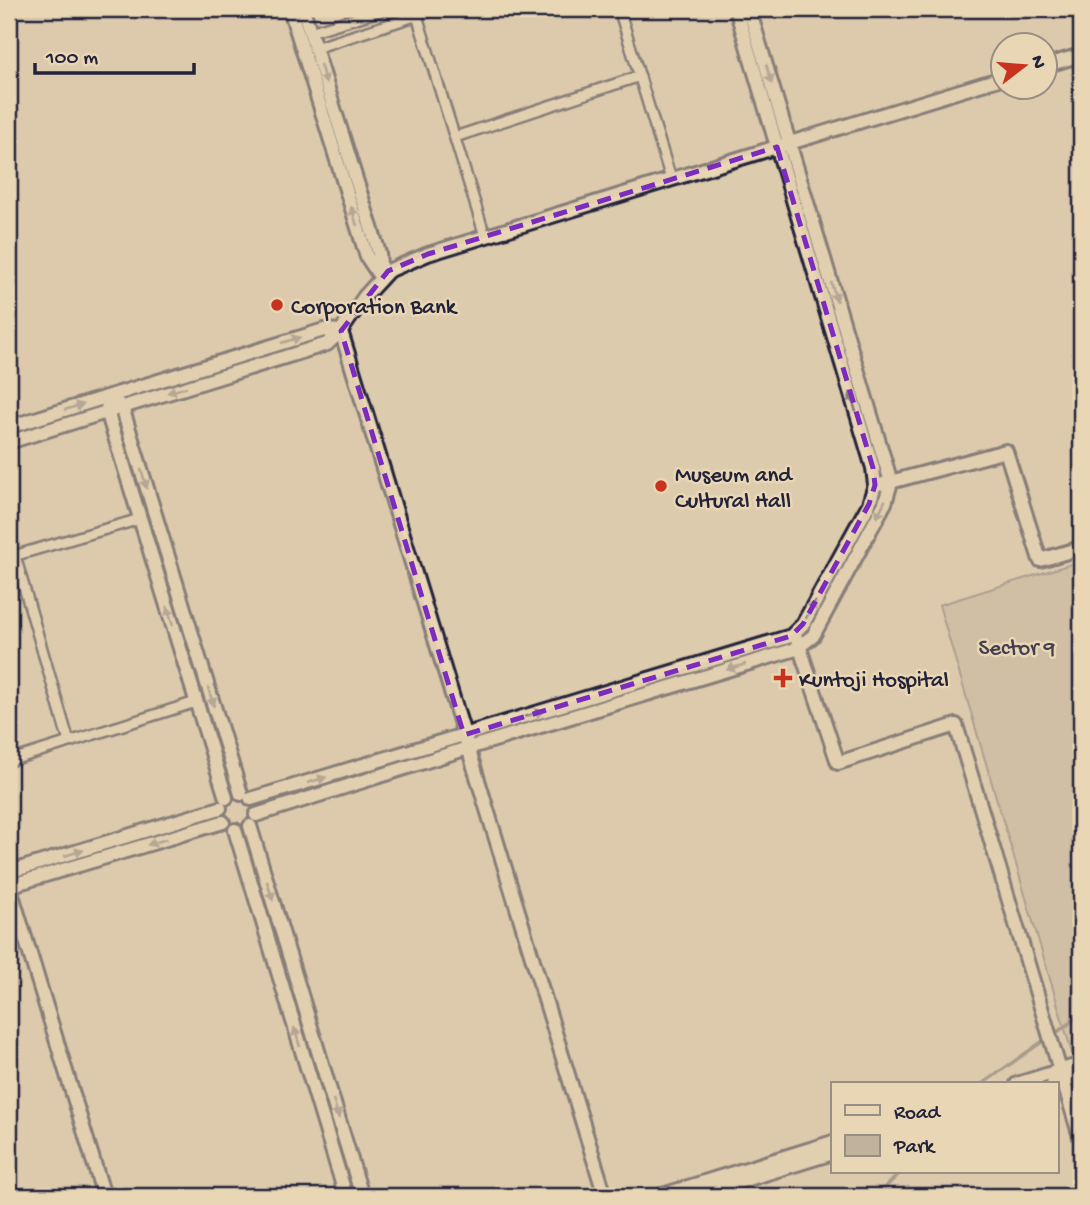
<svg xmlns="http://www.w3.org/2000/svg" width="1090" height="1205" font-family="'Gochi Hand',sans-serif">
<style>
.green{fill:#c1b29c;stroke:#726a6c;stroke-width:2}
.lines{fill:none;stroke-linecap:round;stroke-linejoin:round}
.stream{stroke:#696266;stroke-width:3.5}
.street-casing{stroke:#22223b;stroke-width:14}
.secondary-casing{stroke:#22223b;stroke-width:18}
.street{stroke:#e9d6b4;stroke-width:9}
.secondary{stroke:#e9d6b4;stroke-width:12}
.oneway{fill:#867c78}
.marked{fill:none;stroke:#7b2cbf;stroke-width:5;stroke-dasharray:14 9;stroke-linejoin:round}
.poi-dot{fill:#c8321e;stroke:#e9d6b4;stroke-width:2.5}
.labels{text-anchor:middle;stroke-width:5;stroke-linejoin:round;paint-order:stroke}
.poi-label{font-size:23px;fill:#22223b;stroke:#e9d6b4;text-anchor:start}
.park-label{font-size:23px;fill:#423f4e;stroke:#e9d6b4}
</style>
<rect width="100%" height="100%" fill="#ddcbad"/>
<filter id="ink" filterUnits="userSpaceOnUse"><feTurbulence type="fractalNoise" baseFrequency=".0143" numOctaves="2"/><feDisplacementMap in="SourceGraphic" scale="14" xChannelSelector="R" yChannelSelector="G"/><feConvolveMatrix kernelMatrix="1 2 1 2 8 2 1 2 1" color-interpolation-filters="sRGB"/></filter>
<g filter="url(#ink)">
<!-- green -->
<path class="green" d="M1081,561v489l-9,3 -133,-448z"/>
<g class="lines">
<!-- stream -->
<g class="stream">
<path d="M1053,1035l28,-20"/>
<path d="M982,1084l64,-45"/>
<path d="M876,1196l25,-24"/>
</g>
<defs>
<g id="street">
<path d="M415,9l70,227"/>
<path d="M619,9l52,170"/>
<path d="M310,32l76,-23"/>
<path d="M315,48l122,-39"/>
<path d="M455,137l185,-61"/>
<path d="M15,556l54,186"/>
<path d="M10,557l130,-38"/>
<path d="M9,761l187,-59"/>
</g>
<g id="secondary">
<path d="M290,9l77,248 14,21"/>
<path d="M303,9l76,244 2,24"/>
<path d="M1044,66l37,-11"/>
<path d="M108,403l-1,8 119,387"/>
<path d="M117,403l5,4 119,387"/>
<path d="M9,427l315,-97 17,1 -14,13 -318,98"/>
<path d="M883,484l123,-33 34,109 41,-12"/>
<path d="M797,639l41,124 118,-38 125,415"/>
<path d="M251,799l540,-163 12,-12 66,-120 6,-19 -2,-17 -137,-459"/>
<path d="M256,815l212,-67 328,-99 17,-13 72,-133 6,-21 -142,-473"/>
<path d="M250,826l112,370"/>
<path d="M235,830l111,366"/>
<path d="M9,872l211,-64"/>
<path d="M9,885l95,311"/>
<path d="M9,886l214,-64"/>
<path d="M1017,1084l64,-20"/>
<path d="M1053,1084l28,-8"/>
<path d="M605,1196l-264,-865 24,-35 23,-25 40,-17 574,-176"/>
<path d="M659,1196l174,-54"/>
<path d="M693,1196l140,-43"/>
</g>
</defs>
<!-- street casing -->
<use href="#street" class="street-casing"/>
<!-- secondary casing -->
<use href="#secondary" class="secondary-casing"/>
<!-- street -->
<use href="#street" class="street"/>
<!-- secondary -->
<use href="#secondary" class="secondary"/>
</g>
<!-- one-way arrows -->
<defs><path id="oneway-solid" d="M-6-.8H1V-3.2L6.5 0L1 3.2V.8H-6Z" transform="scale(1.75)"/></defs>
<g class="oneway">
<use href="#oneway-solid" transform="translate(323 74) rotate(73)"/>
<use href="#oneway-solid" transform="translate(769 74) rotate(73)"/>
<use href="#oneway-solid" transform="translate(354 216) rotate(-107)"/>
<use href="#oneway-solid" transform="translate(834 292) rotate(73)"/>
<use href="#oneway-solid" transform="translate(291 340) rotate(-17)"/>
<use href="#oneway-solid" transform="translate(177 390) rotate(163)"/>
<use href="#oneway-solid" transform="translate(853 402) rotate(-107)"/>
<use href="#oneway-solid" transform="translate(74 407) rotate(-17)"/>
<use href="#oneway-solid" transform="translate(144 479) rotate(73)"/>
<use href="#oneway-solid" transform="translate(881 509) rotate(116)"/>
<use href="#oneway-solid" transform="translate(811 610) rotate(-61)"/>
<use href="#oneway-solid" transform="translate(170 616) rotate(-107)"/>
<use href="#oneway-solid" transform="translate(736 667) rotate(163)"/>
<use href="#oneway-solid" transform="translate(211 697) rotate(73)"/>
<use href="#oneway-solid" transform="translate(534 714) rotate(-17)"/>
<use href="#oneway-solid" transform="translate(317 780) rotate(-17)"/>
<use href="#oneway-solid" transform="translate(157 842) rotate(163)"/>
<use href="#oneway-solid" transform="translate(74 853) rotate(-17)"/>
<use href="#oneway-solid" transform="translate(270 891) rotate(73)"/>
<use href="#oneway-solid" transform="translate(297 1037) rotate(-107)"/>
<use href="#oneway-solid" transform="translate(336 1109) rotate(73)"/>
</g>
</g>
<!-- marked area -->
<path d="M0 0H1090V1205H0ZM777,147l96,321 2,17 -6,19 -66,120 -12,12 -327,99 -123,-404 47,-60 40,-17z" fill="#ddcbad" fill-opacity=".55" fill-rule="evenodd"/>
<path class="marked" d="M777,147l96,321 2,17 -6,19 -66,120 -12,12 -327,99 -123,-404 47,-60 40,-17z"/>
<!-- markers -->
<g class="poi-dot">
<circle cx="277" cy="305" r="7"/>
<circle cx="661" cy="486" r="7"/>
<path d="M779.5 667.5h7v7h7v7h-7v7h-7v-7h-7v-7h7z"/>
</g>
<g class="labels">
<!-- poi labels -->
<g class="poi-label">
<text x="291" y="313">Corporation Bank</text>
<text x="675" y="481">Museum and<tspan x="675" dy="26">Cultural Hall</tspan></text>
<text x="799" y="686">Kuntoji Hospital</text>
</g>
<!-- park labels -->
<g class="park-label">
<text x="1017" y="654">Sector 9</text>
</g>
</g>
<!-- margin -->
<rect width="1090" height="1205" fill="none" stroke="#e9d6b4" stroke-width="35"/>
<rect x="18" y="18" width="1055" height="1170" fill="none" stroke="#22223b" stroke-width="2.5" filter="url(#ink)"/>
<!-- legend -->
<rect x="831" y="1082" width="228" height="91" fill="#e9d6b4" stroke="#998e84" stroke-width="2"/>
<rect x="845" y="1105" width="35" height="10" fill="#e9d6b4" stroke="#998e84" stroke-width="2"/>
<text x="894" y="1118" font-size="21" fill="#22223b">Road</text>
<rect x="845" y="1135" width="35" height="21" fill="#c1b29c" stroke="#998e84" stroke-width="2"/>
<text x="894" y="1152" font-size="21" fill="#22223b">Park</text>
<!-- north arrow -->
<g transform="translate(1024 66) rotate(74)"><circle r="33" fill="#e9d6b4" stroke="#998e84" stroke-width="2"/>
<path d="M0-5L12 26L0 18L-12 26Z" fill="#c8321e"/>
<text y="-10" font-size="19" font-weight="bold" text-anchor="middle" fill="#22223b">N</text>
</g>
<!-- scale -->
<path d="M35 63v10h159v-10" fill="none" stroke="#22223b" stroke-width="3.5"/>
<text x="46" y="63" font-size="21" fill="#22223b" stroke="#e9d6b4" stroke-width="5" paint-order="stroke">100 m</text>
</svg>
